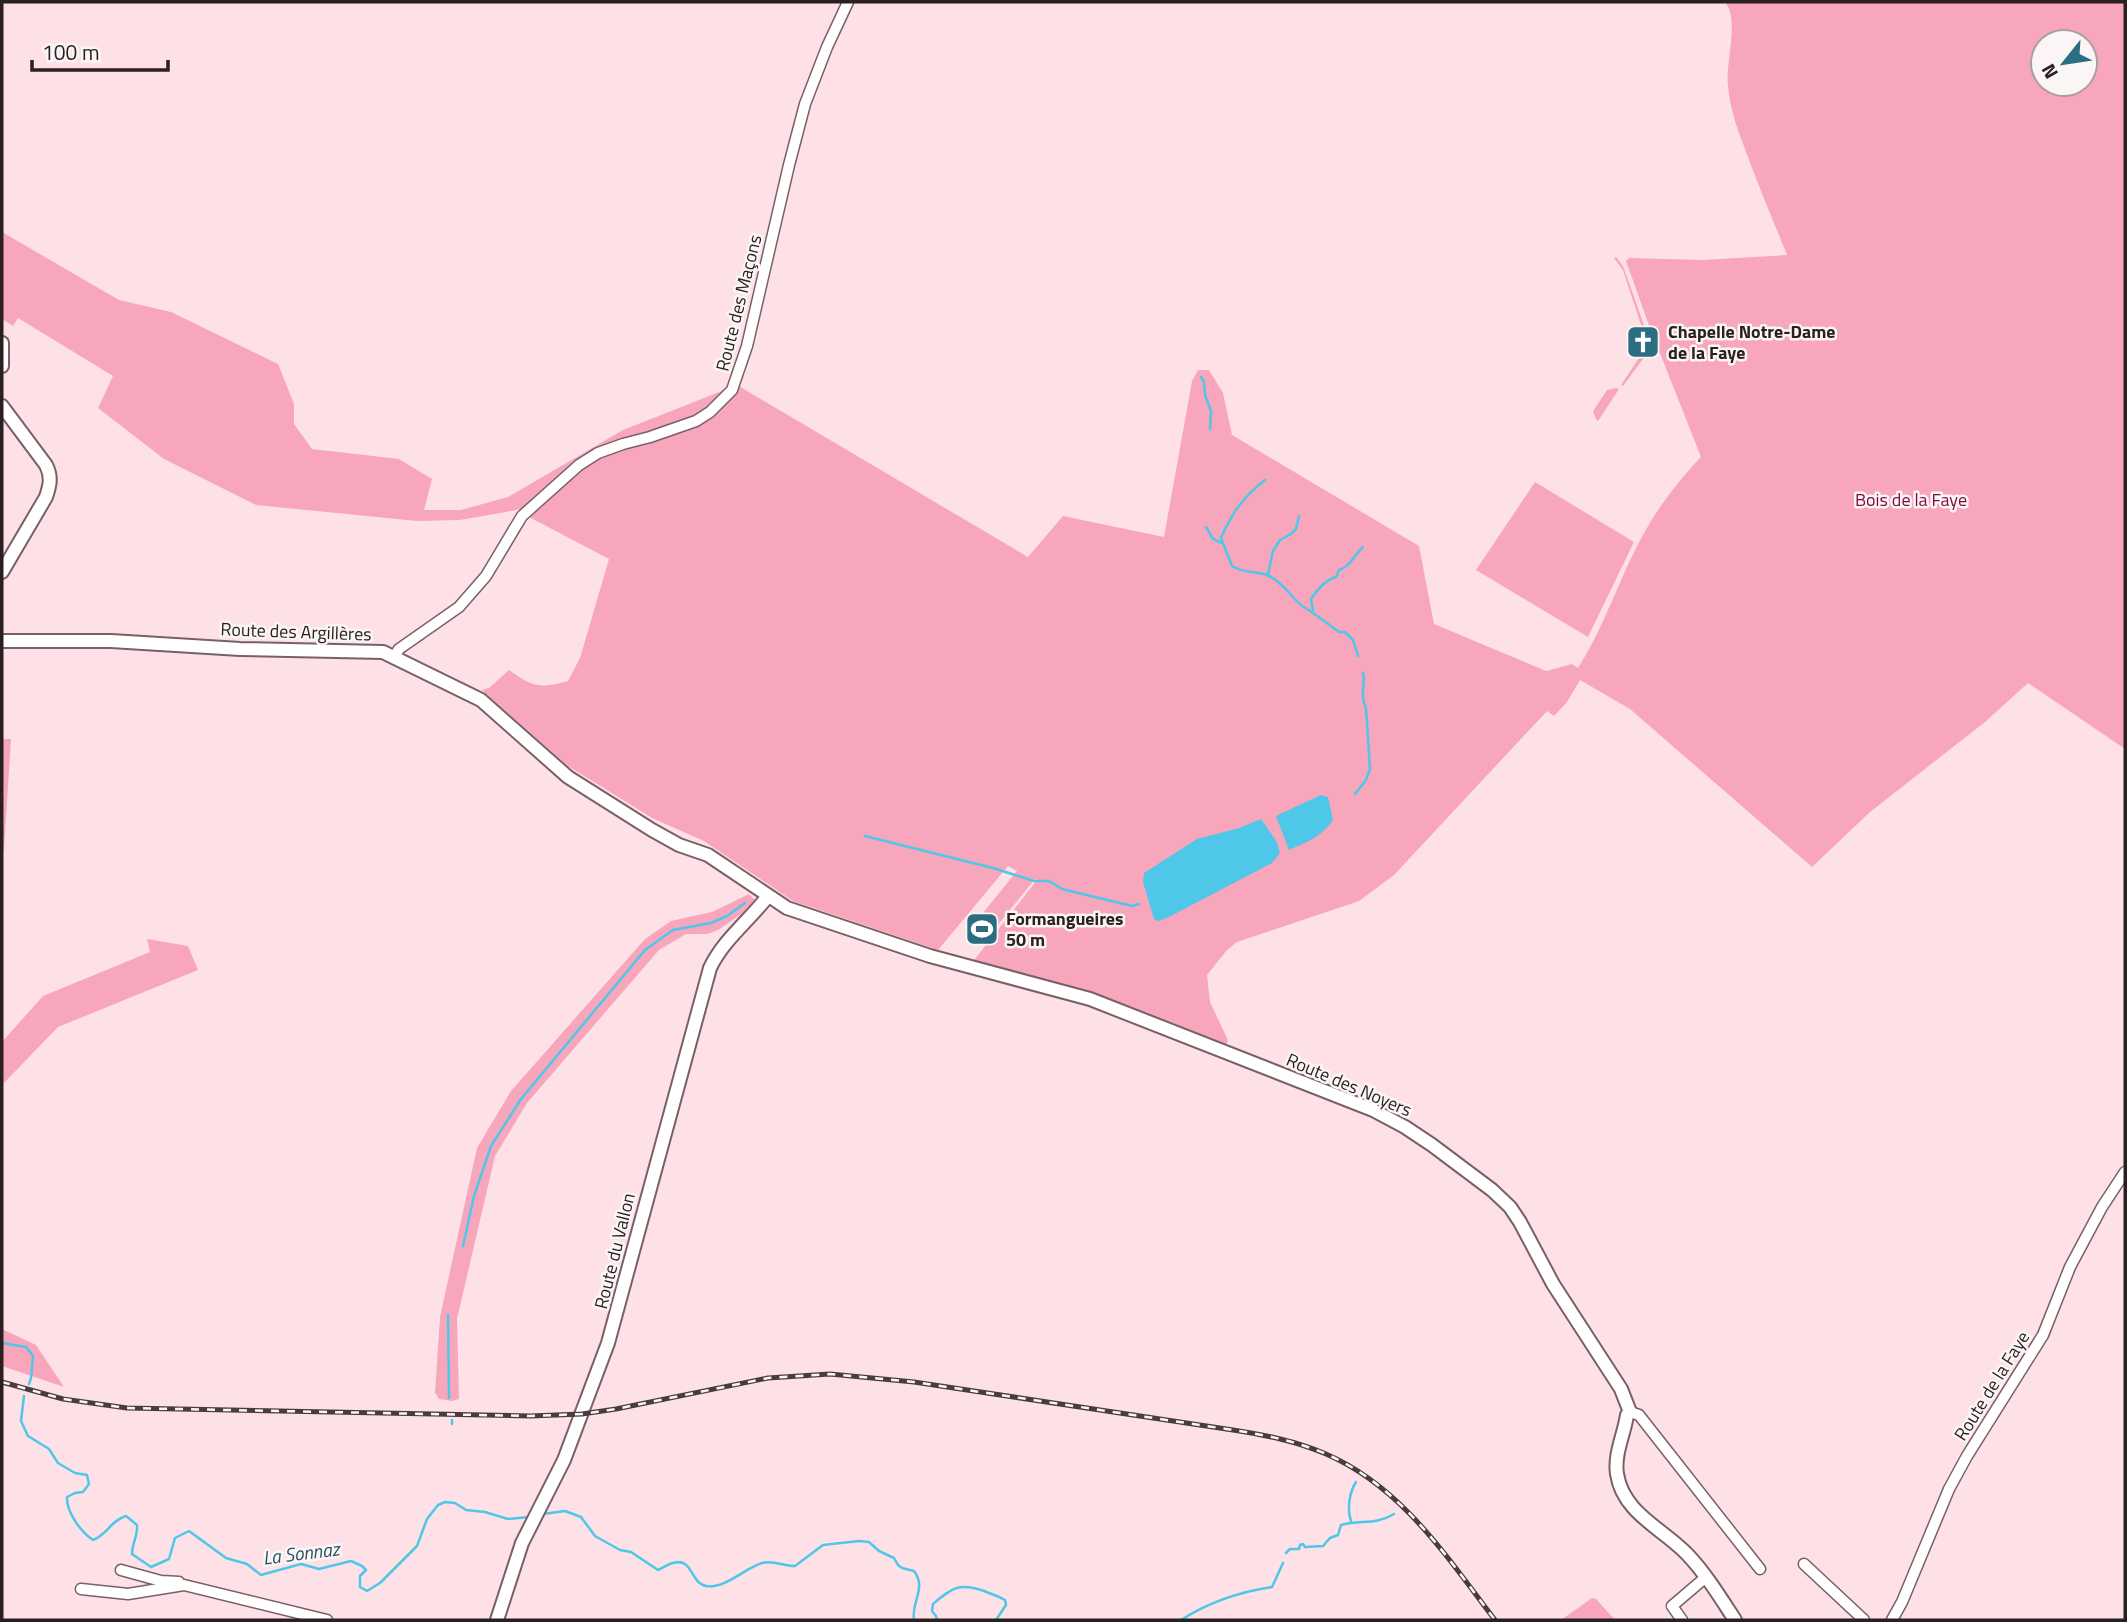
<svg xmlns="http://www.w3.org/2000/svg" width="2127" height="1622" font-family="'Titillium Web',sans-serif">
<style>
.green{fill:#f8a6bb;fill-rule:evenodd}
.water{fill:#4ec7e8}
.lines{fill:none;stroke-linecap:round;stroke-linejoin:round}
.stream{stroke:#4ec7e8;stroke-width:2.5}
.minor-casing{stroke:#796066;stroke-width:13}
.tertiary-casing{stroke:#796066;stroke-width:16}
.minor{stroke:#fff;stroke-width:10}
.tertiary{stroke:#fff;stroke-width:12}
.rail-casing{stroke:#493c3f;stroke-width:5}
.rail{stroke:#fbf5f6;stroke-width:2.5;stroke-dasharray:8;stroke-linecap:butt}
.labels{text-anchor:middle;stroke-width:5;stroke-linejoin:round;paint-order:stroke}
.street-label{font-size:18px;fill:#2a2022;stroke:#fbf5f6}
.poi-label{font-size:18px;font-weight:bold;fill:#2a2022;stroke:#fbf5f6;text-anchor:start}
.park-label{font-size:18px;fill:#7b0c3c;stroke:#fbf5f6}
.water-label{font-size:19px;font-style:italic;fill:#225462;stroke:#fbf5f6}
</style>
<rect width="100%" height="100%" fill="#fee1e7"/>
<!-- green -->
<g class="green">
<path d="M1725,2h400v747l-97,-66 -43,39 -115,90 -58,55 -182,-158 -50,-29 -13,22 -13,14 -7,-5 -153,164 -35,26 -122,41 -10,8 -20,25 3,27 18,38 -2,6 -255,-82 66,-84 -2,-1 -38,47 -15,-12 35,-43 -9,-5 -70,84 -145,-49 -89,-60 -52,-23 -84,-52 -86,-76 7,-2 20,-18c24,17 30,19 59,11l12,-23 29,-99 -80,-42 34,-32 -10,-4 -31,28 -62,11 -43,1 -161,-16 -92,-46 -66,-51 15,-32 -95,-58 -5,8 -11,-7v-87l117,68 52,12 107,52 16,40v20l18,25 87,10 33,20 -8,31h37l47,-13 115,-67 114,-45 291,172 35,-41 101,21 28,-156 6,-11h11l14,23 9,42 187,111 15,78 112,47 26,-7 6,4c27,-42 41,-90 65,-133 15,-28 36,-55 58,-78l-51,-129 -24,-67 3,-3 73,2 85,-5c-14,-35 -29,-70 -42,-106 -8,-21 -15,-40 -17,-63 -3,-24 12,-66 -3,-84zM2043,42h42v42h-42z"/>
<path d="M1616,257l7,9 22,62 -10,13 13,11 -25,34 -2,-1 22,-33 -11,-10 10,-14 -19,-58 -9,-12z"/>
<path d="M1616,388l3,1 -21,32 -2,-2 -3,-8 14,-21z"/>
<path d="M1535,482l99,60 -46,95 -112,-67z"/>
<path d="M2,739h9l-7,110 -2,7z"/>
<path d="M749,894l6,6 -3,7 -34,23 -11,4h-21l-27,16 -132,153 -32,53 -38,163 2,80 -7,2 -13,-2 -4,-6 5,-76 37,-169 34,-57 134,-152 26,-18 41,-9z"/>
<path d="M147,939l41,7 10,24 -140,57 -56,58v-43l41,-46 107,-44z"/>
<path d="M2,1329l34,16 28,42 -62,-21z"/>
<path d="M1592,1598l4,1 19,21h-54z"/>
</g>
<!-- water -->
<g class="water">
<path d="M1321,795l7,2 5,23c-12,17 -26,22 -44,30l-13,-34z"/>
<path d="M1261,819l16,23 3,11 -8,10 -105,55 -9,3 -4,-2 -11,-37 1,-9 53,-34 42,-11z"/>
</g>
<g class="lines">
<!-- stream -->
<g class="stream">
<path d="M1201,377l3,5 1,13 6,16 -1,18"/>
<path d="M1265,480c-22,17 -33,33 -44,58l11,28c15,9 24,4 37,10 17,8 23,25 38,33 11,7 21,15 32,23h6l8,8 5,16"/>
<path d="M1206,527l7,12 9,4"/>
<path d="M1268,574l5,-23 7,-11 11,-6 5,-5 3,-13"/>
<path d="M1313,610l-2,-11c7,-10 13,-18 25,-22l3,-7c12,-4 15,-15 24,-23"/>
<path d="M1355,794l11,-14 4,-11 -4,-61c-7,-16 0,-22 -3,-35"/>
<path d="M865,836l128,32 41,13h15l13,8 70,17 7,-2"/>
<path d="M463,1246l11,-50 17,-50 30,-47 124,-149 28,-20 38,-7 16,-7 18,-13"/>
<path d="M448,1315l1,83"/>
<path d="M2,1343l24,4 7,9 -2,22 -2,6"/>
<path d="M24,1396l-3,25 7,15 21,13 9,14 17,10 12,2 2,9 -6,8 -8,1 -8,4c-1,15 14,35 26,43 15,-6 17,-19 33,-24l11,9c1,11 -5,18 -5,29l19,13 18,-8 6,-21 14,-7 37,27 21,6 14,11 40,-11 18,5 32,-8 11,5 4,4 -6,6v11l7,4 13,-8 37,-37 10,-27 11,-14 7,-3 10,1 11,7 19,2 23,7 21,-2"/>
<path d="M452,1420v4"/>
<path d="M543,1514l22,-3 16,6 14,19 25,14 11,2 27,18c5,-2 10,-6 15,-7 20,-6 17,20 33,23 19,3 39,-18 56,-23 11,-3 21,3 33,3l28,-21 36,-4 10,1 10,9 15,7 4,7 4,3 12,3c13,17 -3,31 0,49"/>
<path d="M1351,1521c-4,-12 -2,-28 5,-39"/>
<path d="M1286,1553l4,-4h9l1,-4 3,-1 2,3 18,-1 7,-8 8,-3 3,-10c20,-6 33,1 53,-11"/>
<path d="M937,1620l-1,-4 -4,-5 1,-7c19,-16 26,-22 51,-13 7,3 14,5 21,9l1,5 -10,15"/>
<path d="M1181,1620c28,-18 58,-28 91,-33l11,-24"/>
</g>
<defs>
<g id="minor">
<path d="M394,657l5,-8 60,-42 27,-31 36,-60 57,-51 19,-12 25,-9 27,-7 46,-16 14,-9 22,-22 15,-44 42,-181 16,-61 22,-57 21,-45"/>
<path d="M1630,1412l9,3 121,154"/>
<path d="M1804,1564l60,56"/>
<path d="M121,1570l40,11 18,1"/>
<path d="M81,1589l47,5 56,-9 143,35"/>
<path d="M1682,1620l-10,-14 34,-29"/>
<path d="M1892,1620l10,-18 47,-113 18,-33 76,-121 27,-68 32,-60 23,-35"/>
</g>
<g id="tertiary">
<path d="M2,343v23"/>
<path d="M2,406l44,59c6,12 4,20 0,32l-44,75"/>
<path d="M2,641h109l129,8 143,3 98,48 87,77 84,53 27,15 29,10 79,53 143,48 160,43 283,111 32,17 27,18 60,45 18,17 10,15 33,62 68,105 9,23 -3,3c-3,20 -13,39 -10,59 6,39 45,54 70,80 19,20 33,43 48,66"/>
<path d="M497,1620l25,-77 42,-83 44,-117 102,-375c14,-29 39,-47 58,-72"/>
</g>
</defs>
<!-- minor casing -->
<use href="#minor" class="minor-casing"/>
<!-- tertiary casing -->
<use href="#tertiary" class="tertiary-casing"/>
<!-- minor -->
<use href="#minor" class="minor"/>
<!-- tertiary -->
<use href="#tertiary" class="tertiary"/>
<defs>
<path id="rail" d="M2,1382l61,17 64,9 403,8 52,-2 34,-5 152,-31 62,-4 84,8 319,48c32,5 63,11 93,24 76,33 120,102 169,166"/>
</defs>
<!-- rail casing -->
<use href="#rail" class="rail-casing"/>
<!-- rail -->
<use href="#rail" class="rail"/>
</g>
<!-- icons -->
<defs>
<symbol id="church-square" viewBox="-11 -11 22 22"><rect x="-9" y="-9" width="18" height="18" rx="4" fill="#2c6e81" stroke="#fbf5f6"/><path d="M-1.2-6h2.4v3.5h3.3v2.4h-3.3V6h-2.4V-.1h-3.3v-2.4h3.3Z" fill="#fff"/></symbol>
<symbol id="stadium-square" viewBox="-11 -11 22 22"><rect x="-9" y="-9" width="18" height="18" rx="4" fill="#2c6e81" stroke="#fbf5f6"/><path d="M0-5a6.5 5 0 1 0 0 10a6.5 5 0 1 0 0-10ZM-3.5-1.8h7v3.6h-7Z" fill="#fff"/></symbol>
</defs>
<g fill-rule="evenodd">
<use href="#church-square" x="1624" y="323" width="38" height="38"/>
<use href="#stadium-square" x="963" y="910" width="38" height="38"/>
</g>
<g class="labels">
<!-- street labels -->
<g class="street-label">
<text transform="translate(739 303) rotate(-76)" y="6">Route des Maçons</text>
<text transform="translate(296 632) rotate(2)" y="6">Route des Argillères</text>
<text transform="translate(1349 1085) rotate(23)" y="6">Route des Noyers</text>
<text transform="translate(615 1251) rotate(-76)" y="6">Route du Vallon</text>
<text transform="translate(1992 1386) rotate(-58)" y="6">Route de la Faye</text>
</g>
<!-- poi labels -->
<g class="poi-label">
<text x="1668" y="338">Chapelle Notre-Dame<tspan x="1668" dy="21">de la Faye</tspan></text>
<text x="1006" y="925">Formangueires<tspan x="1006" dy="21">50 m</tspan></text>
</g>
<!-- park labels -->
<g class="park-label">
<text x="1911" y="506">Bois de la Faye</text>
</g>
<!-- water labels -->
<g class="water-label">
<text transform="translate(301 1553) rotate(-7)" y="7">La Sonnaz</text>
</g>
</g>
<!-- border -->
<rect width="2127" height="1622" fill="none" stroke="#2a2022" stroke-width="7"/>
<!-- north arrow -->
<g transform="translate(2064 63) rotate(240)"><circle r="33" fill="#fbf5f6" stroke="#a7a0a1" stroke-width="2"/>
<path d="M0-5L12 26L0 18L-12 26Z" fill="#2c6e81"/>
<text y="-10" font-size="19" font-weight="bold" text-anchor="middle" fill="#2a2022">N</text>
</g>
<!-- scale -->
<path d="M32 60v10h136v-10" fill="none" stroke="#2a2022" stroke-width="3.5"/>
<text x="42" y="60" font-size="21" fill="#2a2022" stroke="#fbf5f6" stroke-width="5" paint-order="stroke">100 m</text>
</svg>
